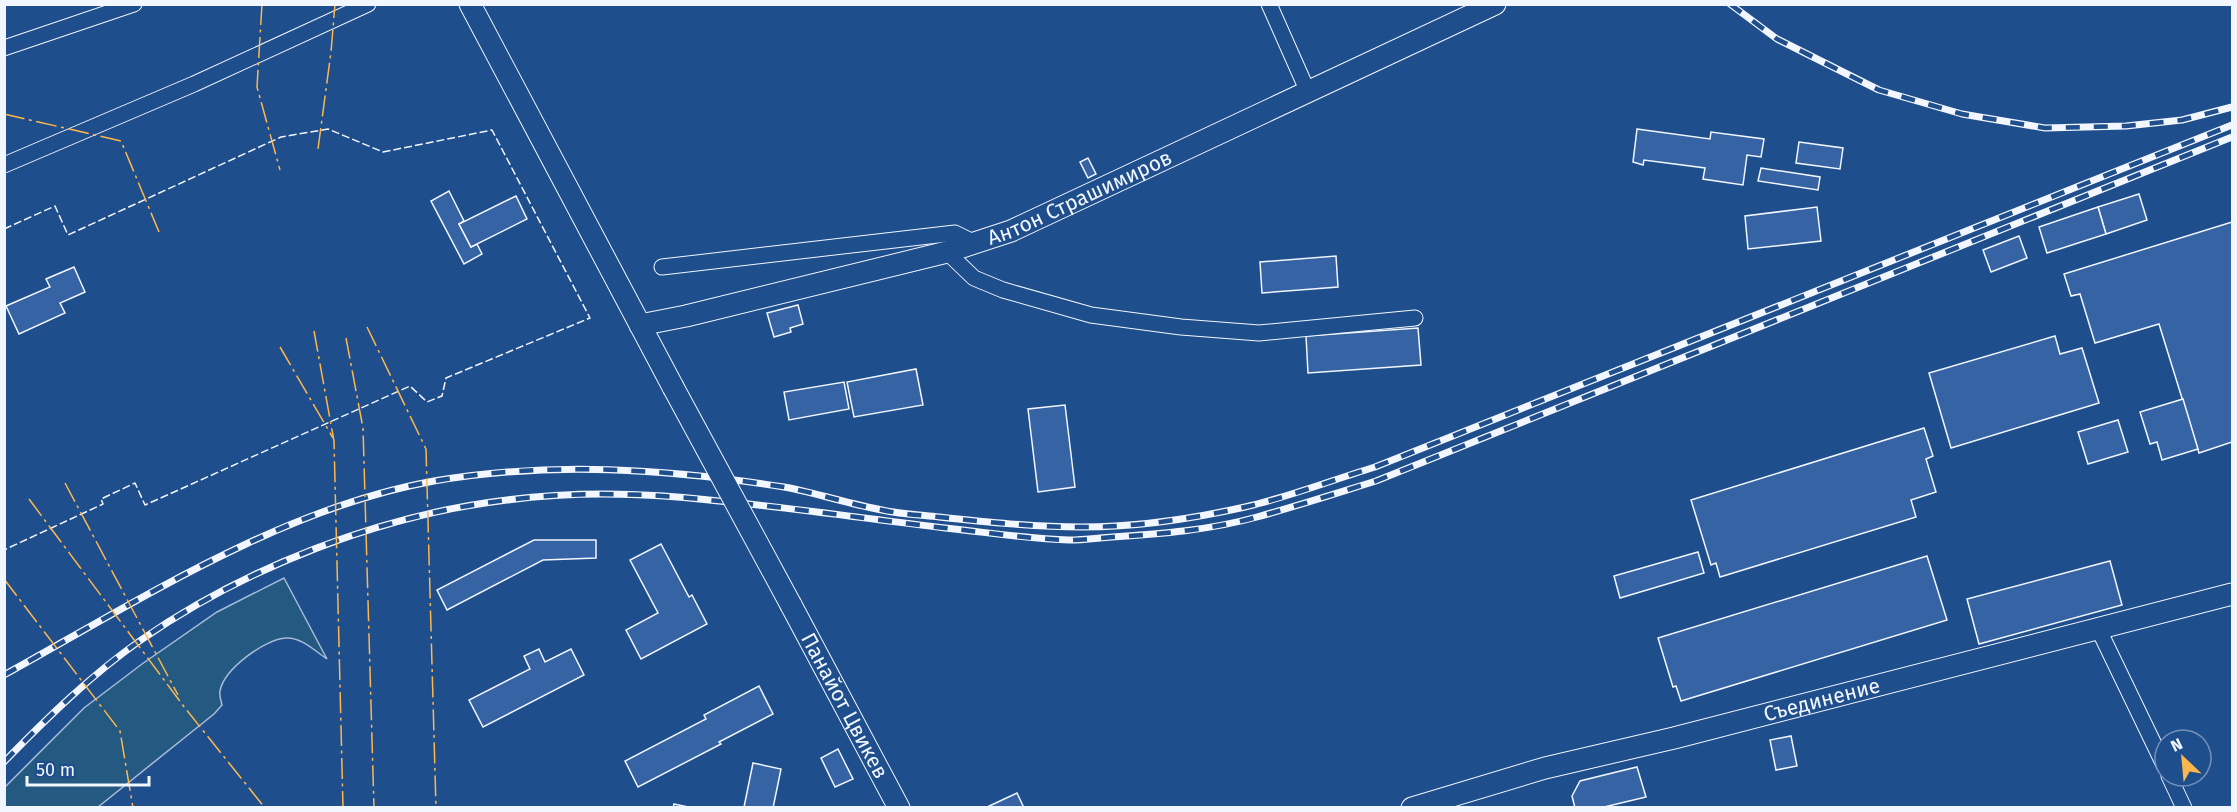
<svg xmlns="http://www.w3.org/2000/svg" width="2237" height="812" font-family="'Fira Sans',sans-serif">
<style>
.green{fill:#245a82;stroke:#a8bbd7;stroke-width:1.5}
.building{fill:#3563a3;stroke:#f2f6ff;stroke-width:1.5}
.lines{fill:none;stroke-linecap:round;stroke-linejoin:round}
.street-casing{stroke:#f2f6ff;stroke-width:17}
.secondary-casing{stroke:#f2f6ff;stroke-width:23}
.street{stroke:#1f4e8c;stroke-width:15}
.secondary{stroke:#1f4e8c;stroke-width:21}
.rail-casing{stroke:#f2f6ff;stroke-width:7}
.rail{stroke:#1f4e8c;stroke-width:4.5;stroke-dasharray:14;stroke-linecap:butt}
.secondary-bridge-casing{stroke:#f2f6ff;stroke-width:23;stroke-linecap:butt}
.secondary-bridge{stroke:#1f4e8c;stroke-width:21}
.fence{stroke:#f2f6ff;stroke-width:1.5;stroke-dasharray:8 3;stroke-linecap:butt}
.power{stroke:#ffb74d;stroke-width:1.5;stroke-dasharray:21 4.5 3 4.5;stroke-linecap:butt}
.labels{text-anchor:middle;stroke-width:4.5;stroke-linejoin:round;paint-order:stroke}
.street-label{font-size:21px;fill:#f2f6ff;stroke:#1f4e8c}
</style>
<rect width="100%" height="100%" fill="#1f4e8c"/>
<!-- green -->
<path class="green" d="M284,578l43,81c-12,-8 -26,-22 -41,-21 -21,1 -62,31 -66,53 -1,5 1,9 2,14l-8,9 -116,93h-93v-20l79,-79 58,-44 75,-52z"/>
<!-- building -->
<g class="building">
<path d="M1637,129l73,10 1,-7 53,7 -3,18 -14,-2 -4,30 -40,-6 2,-11 -61,-8 -1,5 -10,-3z"/>
<path d="M1799,142l44,6 -3,21 -44,-6z"/>
<path d="M1088,158l8,16 -8,4 -8,-16z"/>
<path d="M1761,168l59,9 -2,13 -60,-9z"/>
<path d="M449,191l15,30 -5,3 12,23 6,-3 5,10 -18,10 -33,-63z"/>
<path d="M2139,194l8,26 -41,14 -8,-27z"/>
<path d="M516,196l11,23 -56,28 -12,-23z"/>
<path d="M1817,207l4,34 -73,8 -3,-33z"/>
<path d="M2098,207l8,27 -59,19 -8,-26z"/>
<path d="M2232,222v220l-33,11 -40,-129 -64,19 -15,-49 -9,2 -7,-22z"/>
<path d="M2019,236l8,22 -36,14 -8,-22z"/>
<path d="M1336,256l2,31 -76,6 -2,-31z"/>
<path d="M74,267l11,25 -25,11 5,10 -46,21 -13,-28 44,-19 -4,-8z"/>
<path d="M798,305l5,19 -13,4 1,4 -17,5 -7,-24z"/>
<path d="M1418,328l3,37 -113,8 -2,-37z"/>
<path d="M2055,336l5,18 22,-6 17,55 -148,45 -22,-75z"/>
<path d="M916,369l7,36 -69,12 -7,-35z"/>
<path d="M844,382l5,27 -60,11 -5,-28z"/>
<path d="M2183,399l15,50 -36,11 -5,-18 -7,2 -10,-32z"/>
<path d="M1065,405l10,82 -37,5 -10,-83z"/>
<path d="M2118,420l10,32 -40,12 -10,-32z"/>
<path d="M1924,428l9,28 -7,3 10,33 -25,8 5,17 -196,60 -4,-14 -5,2 -20,-65z"/>
<path d="M534,540h62v18l-53,2 -96,50 -10,-20z"/>
<path d="M661,544l28,53 3,-2 15,29 -66,35 -15,-29 32,-17 -28,-53z"/>
<path d="M1698,552l6,21 -84,25 -6,-22z"/>
<path d="M1927,556l20,64 -266,81 -5,-15 -3,1 -15,-49z"/>
<path d="M2110,561l12,44 -143,39 -12,-45z"/>
<path d="M539,649l6,13 26,-13 13,26 -101,52 -14,-27 61,-31 -6,-13z"/>
<path d="M759,686l14,28 -54,28 2,2 -83,43 -13,-26 81,-42 -2,-4z"/>
<path d="M1791,736l6,30 -21,4 -6,-30z"/>
<path d="M838,749l15,30 -18,8 -14,-29z"/>
<path d="M753,763l28,6 -8,39 -29,-1z"/>
<path d="M1637,767l9,30 -46,11h-25l-3,-12 8,-15z"/>
<path d="M1017,793l7,15h-39z"/>
<path d="M674,804l19,4h-20z"/>
</g>
<g class="lines">
<defs>
<g id="street">
<path d="M1269,4l39,88"/>
<path d="M4,48l130,-44"/>
<path d="M4,165l190,-81 174,-80"/>
<path d="M947,252l27,26 29,12 88,25 90,12 78,6 156,-15"/>
<path d="M662,267l293,-34 20,10"/>
<path d="M2098,628l67,139"/>
<path d="M2169,776l15,32"/>
</g>
<g id="secondary">
<path d="M470,4l203,383"/>
<path id="s1" d="M640,325l46,-9 261,-64 64,-21 484,-227"/>
<path id="s2" d="M791,605l108,203"/>
<path id="s3" d="M1412,808l133,-40 129,-30 558,-144"/>
</g>
</defs>
<!-- street casing -->
<use href="#street" class="street-casing"/>
<!-- secondary casing -->
<use href="#secondary" class="secondary-casing"/>
<!-- street -->
<use href="#street" class="street"/>
<!-- secondary -->
<use href="#secondary" class="secondary"/>
<defs>
<g id="rail">
<path d="M1730,4l47,35 102,51 83,24 83,14 81,-2 56,-6 50,-13"/>
<path d="M4,675c134,-74 278,-167 430,-194 116,-20 234,-12 350,6 33,6 65,17 98,23 18,4 38,5 57,7 47,5 95,10 143,10 55,0 109,-8 163,-20 44,-10 87,-27 130,-40l857,-342"/>
<path d="M4,762c43,-44 87,-87 137,-122 104,-72 239,-125 366,-140 70,-9 142,-7 212,1 75,7 150,18 226,27 40,4 82,11 124,12 14,0 29,-2 43,-3 49,-3 98,-7 145,-20 40,-11 80,-24 119,-36l856,-344"/>
</g>
</defs>
<!-- rail casing -->
<use href="#rail" class="rail-casing"/>
<!-- rail -->
<use href="#rail" class="rail"/>
<defs>
<path id="secondary-bridge" d="M673,387l118,218"/>
</defs>
<!-- secondary-bridge casing -->
<use href="#secondary-bridge" class="secondary-bridge-casing"/>
<!-- secondary-bridge -->
<use href="#secondary-bridge" class="secondary-bridge"/>
<!-- fence -->
<path class="fence" d="M4,229l51,-23 13,29 213,-98 47,-8 55,23 109,-22 98,188 -144,60 -4,18 -15,6 -17,-16 -265,119 -10,-22 -34,16 2,5 -99,46"/>
<!-- power -->
<g class="power">
<path d="M262,4l-5,83 23,83"/>
<path d="M4,114l117,27 38,91"/>
<path d="M318,149l13,-97 4,-48"/>
<path d="M367,327l59,122 10,359"/>
<path d="M314,331l20,110 9,367"/>
<path d="M346,338l17,90 11,380"/>
<path d="M280,347l53,91"/>
<path d="M65,483l113,212"/>
<path d="M29,499l156,209 80,100"/>
<path d="M4,579l116,152 13,77"/>
</g>
</g>
<g class="labels">
<!-- street labels -->
<g class="street-label">
<text dy="7" stroke="none"><textPath href="#s1" startOffset="459">Антон Страшимиров</textPath></text>
<text dy="7" stroke="none"><textPath href="#s3" startOffset="424">Съединение</textPath></text>
<text dy="7" stroke="none"><textPath href="#s2" startOffset="114">Панайот Цвикев</textPath></text>
</g>
</g>
<!-- border -->
<rect width="2237" height="812" fill="none" stroke="#f2f6ff" stroke-width="12"/>
<!-- north arrow -->
<g transform="translate(2183 758) rotate(334)"><circle r="28" fill="#1f4e8c" stroke="#7391ba" stroke-width="1.5"/>
<path d="M0-4.5L10 22L0 15L-10 22Z" fill="#ffb74d"/>
<text y="-9" font-size="16" font-weight="bold" text-anchor="middle" fill="#f2f6ff">N</text>
</g>
<!-- scale -->
<path d="M27 776v9h122v-9" fill="none" stroke="#f2f6ff" stroke-width="3"/>
<text x="36" y="776" font-size="18" fill="#f2f6ff" stroke="#1f4e8c" stroke-width="4.5" paint-order="stroke">50 m</text>
</svg>
